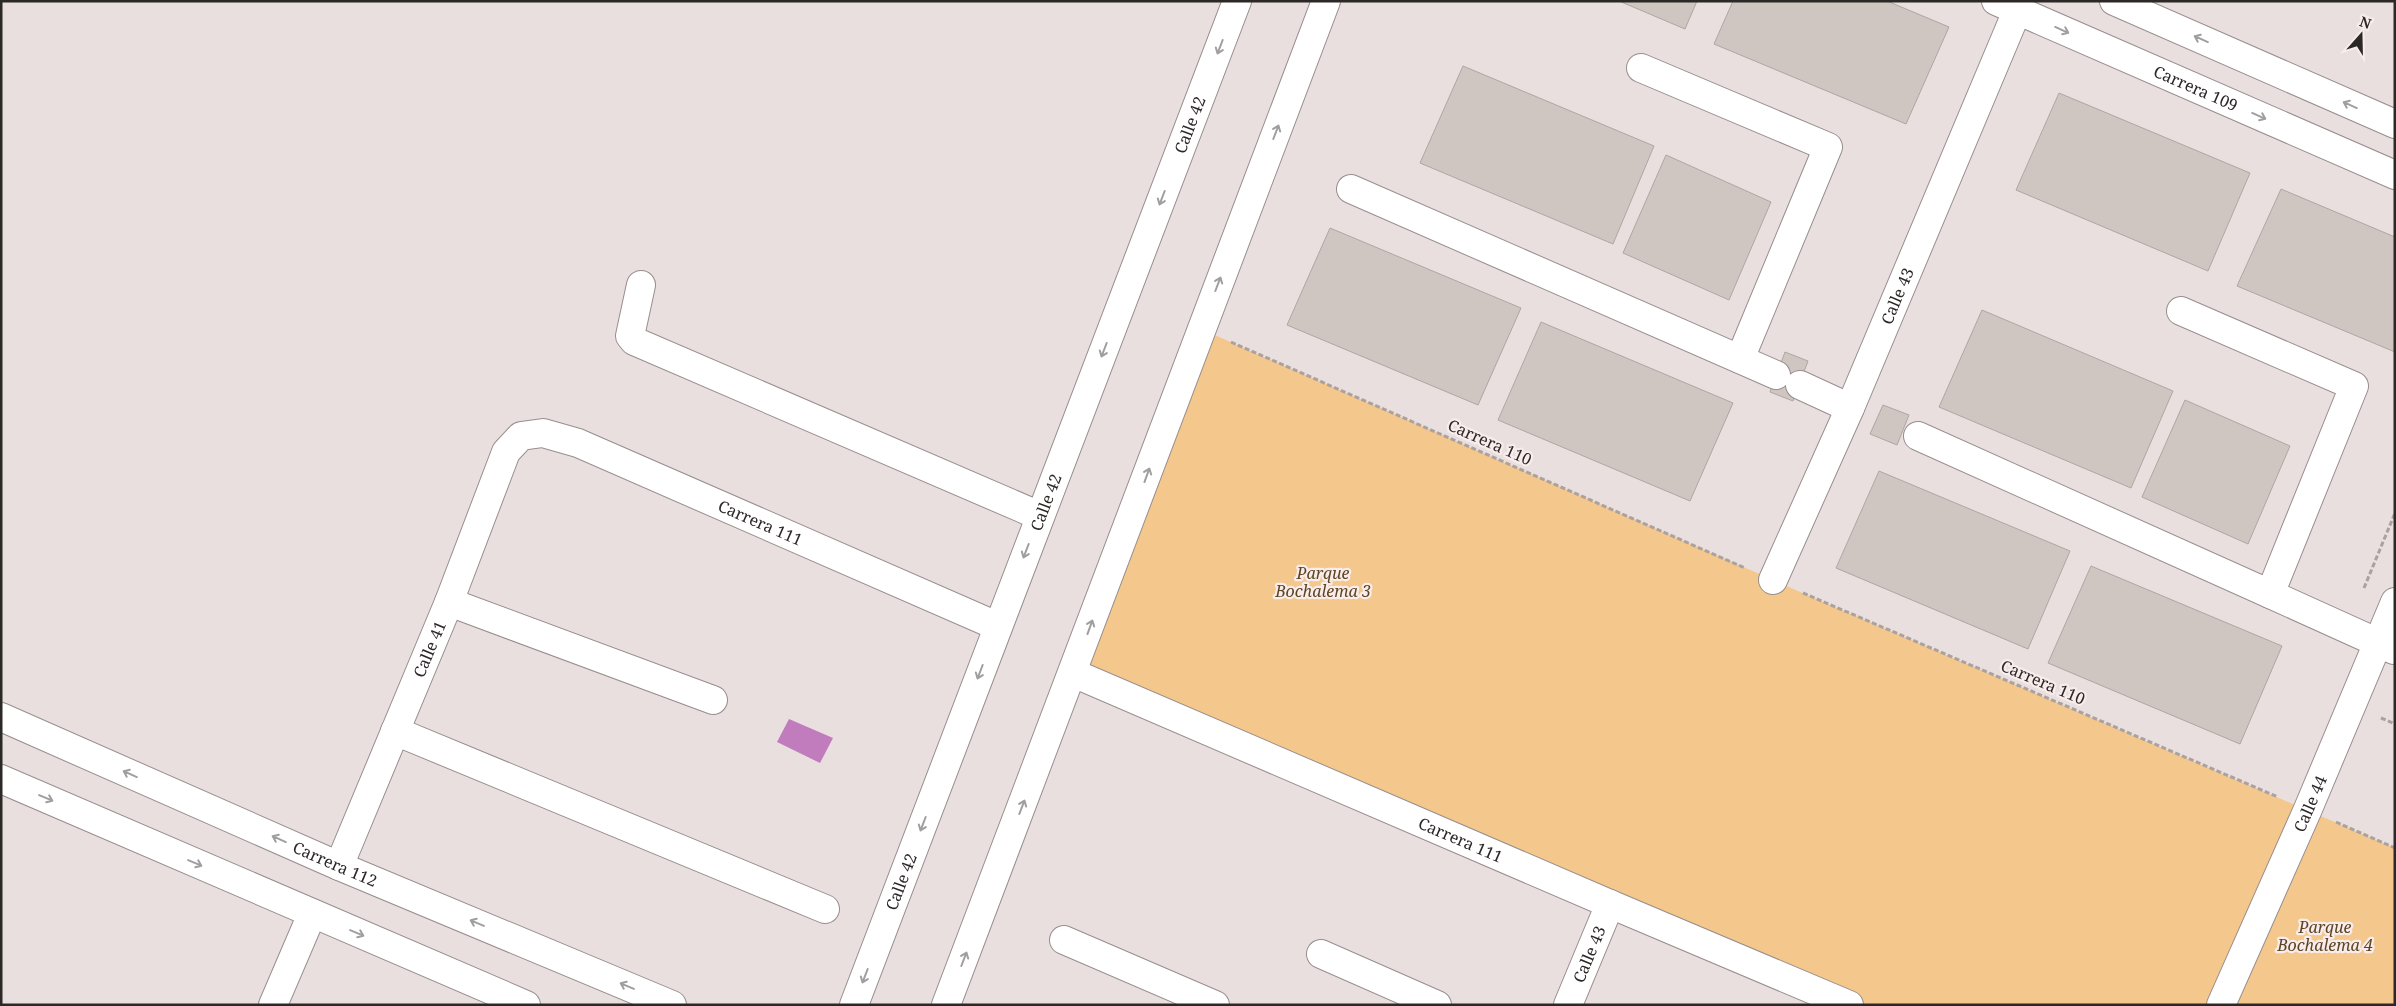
<svg xmlns="http://www.w3.org/2000/svg" width="2396" height="1006" font-family="'Noto Serif',serif">
<style>
.green{fill:#f4c78c}
.water{fill:#c17cbe}
.building{fill:#cfc6c2;stroke:#afa6a2}
.lines{fill:none;stroke-linecap:round;stroke-linejoin:round}
.minor-casing{stroke:#988e8d;stroke-width:30}
.major-casing{stroke:#988e8d;stroke-width:30}
.path{stroke:#aaa1a1;stroke-width:3;stroke-dasharray:5 2.5;stroke-linecap:butt}
.minor{stroke:#fff;stroke-width:28}
.major{stroke:#fff;stroke-width:28}
.oneway{stroke:#a09e9e}
.labels{text-anchor:middle;stroke-width:4.5;stroke-linejoin:round;paint-order:stroke}
.street-label{font-size:16px;fill:#2c2827;stroke:#f8edec}
.park-label{font-size:16px;font-style:italic;fill:#5e4522;stroke:#f8edec}
</style>
<rect width="100%" height="100%" fill="#eadfdf"/>
<!-- green -->
<path class="green" d="M1201,329l597,262 597,257v157h-546l-776,-332z"/>
<!-- water -->
<path class="water" d="M789,719l44,19 -13,25 -43,-21z"/>
<!-- building -->
<g class="building">
<path d="M1619,1h78l-12,28z"/>
<path d="M1733,1h154l62,26 -43,97 -192,-80z"/>
<path d="M1463,66l191,80 -41,98 -193,-81z"/>
<path d="M2059,93l191,80 -42,98 -192,-81z"/>
<path d="M1666,155l105,47 -42,98 -106,-47z"/>
<path d="M2281,189l114,48v115l-158,-66z"/>
<path d="M1330,228l191,80 -43,97 -191,-80z"/>
<path d="M1982,310l191,81 -42,97 -192,-81z"/>
<path d="M1541,322l192,81 -43,98 -192,-81z"/>
<path d="M1785,352l23,9 -15,40 -23,-9z"/>
<path d="M2185,400l105,46 -42,98 -106,-47z"/>
<path d="M1883,405l26,10 -12,30 -27,-11z"/>
<path d="M1879,471l191,80 -42,98 -192,-81z"/>
<path d="M2091,566l191,80 -42,98 -192,-81z"/>
</g>
<g class="lines">
<defs>
<g id="minor">
<path d="M1641,68l187,79 -88,212"/>
<path d="M1351,189l425,186"/>
<path d="M641,285l-11,51 4,5 406,175"/>
<path d="M1800,385l50,23"/>
<path d="M1918,436l352,158 84,-208 -173,-75"/>
<path id="s1" d="M1773,580l77,-172 167,-397"/>
<path d="M2270,594l124,56"/>
<path d="M449,602l264,98"/>
<path id="s2" d="M1073,673l537,231 239,101"/>
<path id="s3" d="M1,717l338,149 333,139"/>
<path d="M395,731l430,178"/>
<path d="M1,779l525,226"/>
<path id="s4" d="M339,866l110,-264 57,-150 15,-16 22,-3 35,10 419,183"/>
<path d="M1064,940l151,65"/>
<path d="M1321,954l116,51"/>
<path d="M273,1005l39,-91"/>
<path id="s5" d="M854,1005l383,-1004"/>
<path d="M946,1005l380,-1004"/>
<path id="s6" d="M1568,1005l42,-101"/>
<path id="s7" d="M2221,1005l87,-196 87,-207"/>
</g>
<g id="major">
<path id="s8" d="M1996,1l399,174"/>
<path d="M2114,1l281,123"/>
</g>
</defs>
<!-- minor casing -->
<use href="#minor" class="minor-casing"/>
<!-- major casing -->
<use href="#major" class="major-casing"/>
<!-- path -->
<g class="path">
<path d="M1231,342l514,226"/>
<path d="M2364,588l31,-75"/>
<path d="M1803,593l475,204"/>
<path d="M2381,718l14,6"/>
<path d="M2336,822l59,26"/>
</g>
<!-- minor -->
<use href="#minor" class="minor"/>
<!-- major -->
<use href="#major" class="major"/>
</g>
<!-- one-way arrows -->
<defs><path id="oneway-shaft" d="M-6 0H5M1.5-3L5.5 0L1.5 3" fill="none" stroke-width="1.6" stroke-linecap="round" stroke-linejoin="round" transform="scale(1.25)"/></defs>
<g class="oneway">
<use href="#oneway-shaft" transform="translate(2062 30) rotate(24)"/>
<use href="#oneway-shaft" transform="translate(2201 39) rotate(-156)"/>
<use href="#oneway-shaft" transform="translate(1220 47) rotate(111)"/>
<use href="#oneway-shaft" transform="translate(2350 105) rotate(-156)"/>
<use href="#oneway-shaft" transform="translate(2259 116) rotate(24)"/>
<use href="#oneway-shaft" transform="translate(1276 132) rotate(-69)"/>
<use href="#oneway-shaft" transform="translate(1162 198) rotate(111)"/>
<use href="#oneway-shaft" transform="translate(1218 284) rotate(-69)"/>
<use href="#oneway-shaft" transform="translate(1104 350) rotate(111)"/>
<use href="#oneway-shaft" transform="translate(1147 475) rotate(-70)"/>
<use href="#oneway-shaft" transform="translate(1026 551) rotate(111)"/>
<use href="#oneway-shaft" transform="translate(1090 627) rotate(-70)"/>
<use href="#oneway-shaft" transform="translate(980 672) rotate(111)"/>
<use href="#oneway-shaft" transform="translate(130 774) rotate(-156)"/>
<use href="#oneway-shaft" transform="translate(46 798) rotate(23)"/>
<use href="#oneway-shaft" transform="translate(1022 807) rotate(-69)"/>
<use href="#oneway-shaft" transform="translate(923 824) rotate(111)"/>
<use href="#oneway-shaft" transform="translate(279 839) rotate(-156)"/>
<use href="#oneway-shaft" transform="translate(195 863) rotate(23)"/>
<use href="#oneway-shaft" transform="translate(477 923) rotate(-157)"/>
<use href="#oneway-shaft" transform="translate(357 933) rotate(23)"/>
<use href="#oneway-shaft" transform="translate(964 959) rotate(-69)"/>
<use href="#oneway-shaft" transform="translate(865 976) rotate(111)"/>
<use href="#oneway-shaft" transform="translate(627 986) rotate(-157)"/>
</g>
<g class="labels">
<!-- street labels -->
<g class="street-label">
<text dy="6" stroke="none"><textPath href="#s8" startOffset="218">Carrera 109</textPath></text>
<text dy="6" stroke="none"><textPath href="#s5" startOffset="942">Calle 42</textPath></text>
<text dy="6" stroke="none"><textPath href="#s1" startOffset="310">Calle 43</textPath></text>
<text transform="translate(1490 442) rotate(24)" y="6">Carrera 110</text>
<text dy="6" stroke="none"><textPath href="#s5" startOffset="538">Calle 42</textPath></text>
<text dy="6" stroke="none"><textPath href="#s4" startOffset="726">Carrera 111</textPath></text>
<text dy="6" stroke="none"><textPath href="#s4" startOffset="235">Calle 41</textPath></text>
<text transform="translate(2043 682) rotate(23)" y="6">Carrera 110</text>
<text dy="6" stroke="none"><textPath href="#s7" startOffset="220">Calle 44</textPath></text>
<text dy="6" stroke="none"><textPath href="#s2" startOffset="422">Carrera 111</textPath></text>
<text dy="6" stroke="none"><textPath href="#s3" startOffset="365">Carrera 112</textPath></text>
<text dy="6" stroke="none"><textPath href="#s5" startOffset="132">Calle 42</textPath></text>
<text dy="6" stroke="none"><textPath href="#s6" startOffset="55">Calle 43</textPath></text>
</g>
<!-- park labels -->
<g class="park-label">
<text x="1323" y="579">Parque<tspan x="1323" dy="18">Bochalema 3</tspan></text>
<text x="2325" y="933">Parque<tspan x="2325" dy="18">Bochalema 4</tspan></text>
</g>
</g>
<!-- border -->
<rect width="2396" height="1006" fill="none" stroke="#2c2827" stroke-width="5"/>
<!-- north arrow -->
<g transform="translate(2361 35) rotate(20)" stroke="#f8edec" stroke-width="4" paint-order="stroke">
<path d="M0-4L9 19L0 12L-9 19Z" fill="#2c2827"/>
<text y="-8" font-size="14" font-weight="bold" text-anchor="middle" fill="#2c2827">N</text>
</g>
</svg>
